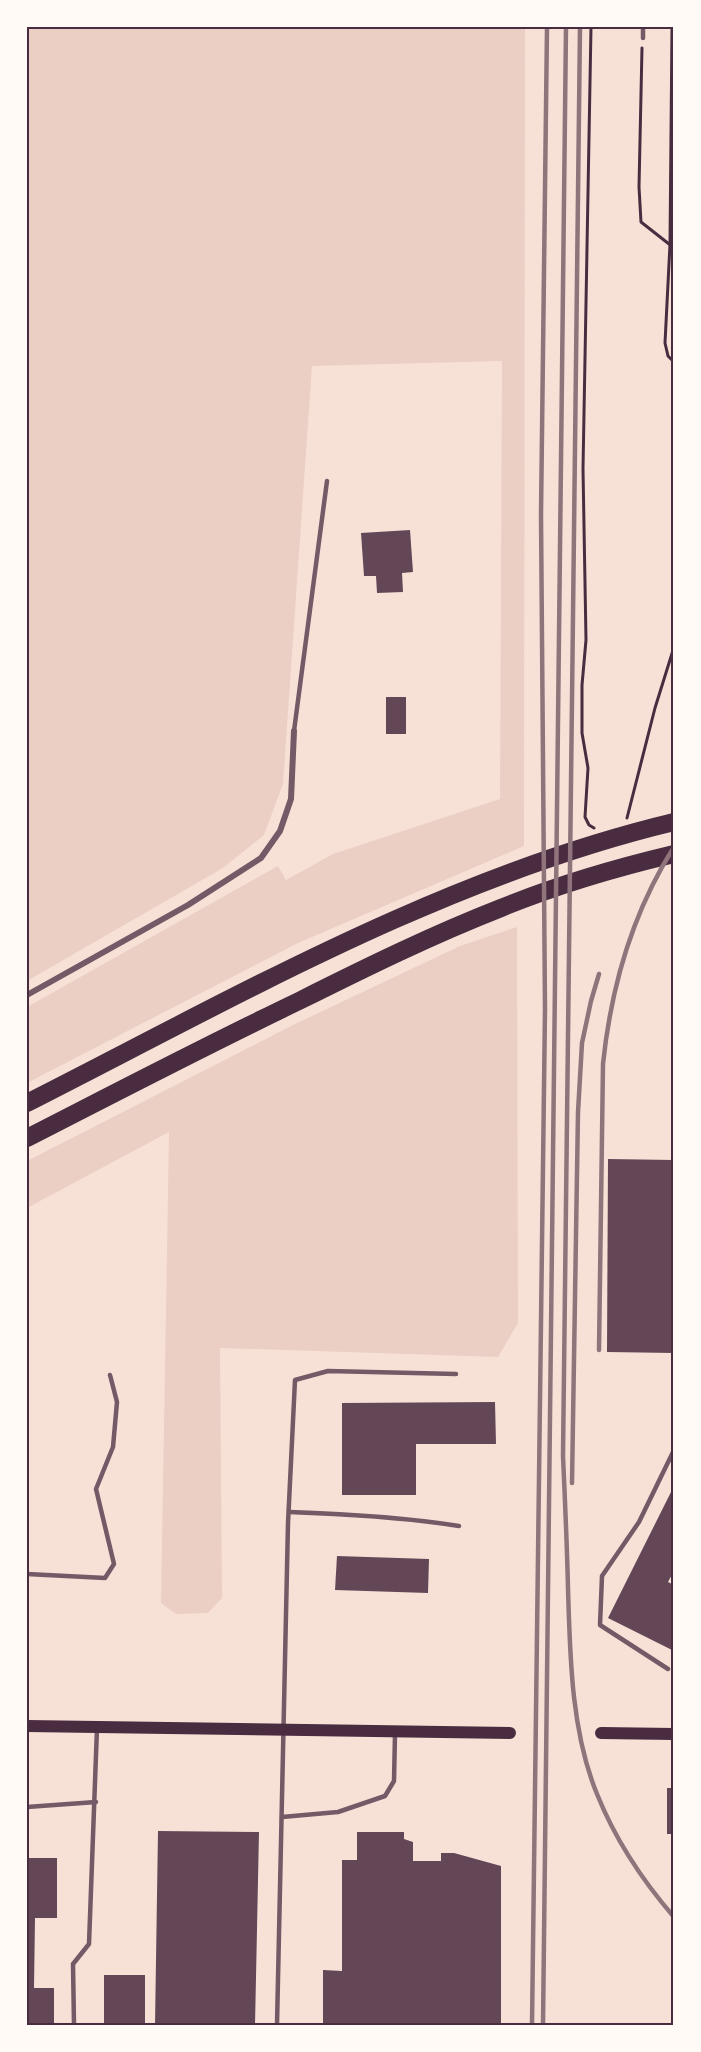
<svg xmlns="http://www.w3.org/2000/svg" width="701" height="2052" font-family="Arial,sans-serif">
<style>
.green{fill:#ebcfc5}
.building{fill:#644757}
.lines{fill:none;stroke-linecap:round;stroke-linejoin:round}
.path{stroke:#4a2c40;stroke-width:3}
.service{stroke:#755966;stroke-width:4.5}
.minor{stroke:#755966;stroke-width:6}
.secondary{stroke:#4a2c40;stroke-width:12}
.motorway{stroke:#4a2c40;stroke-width:18}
.rail{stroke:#8f747c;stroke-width:4.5}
.neatline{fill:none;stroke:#4a2c40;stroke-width:2}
</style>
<rect width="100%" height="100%" fill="#f7e1d7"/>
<!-- green -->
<g class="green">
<path d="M27,27h498l-1,819 -226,97 -271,140v-76l251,-141 8,14 47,-26 167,-55 2,-438 -190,5 -29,418 -19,51 -41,33 -196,113z"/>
<path d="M517,927l1,396 -20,34 -278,-9 2,250 -14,15 -32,1 -15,-11 8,-471 -142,76v-47l268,-137 165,-78z"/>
</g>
<!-- building -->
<g class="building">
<path d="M410,530l3,42 -11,1 1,19 -26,1 -1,-17h-12l-3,-43z"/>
<rect x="386" y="697" width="20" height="37"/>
<path d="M608,1159l66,1v193l-67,-1z"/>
<path d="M495,1402l1,42h-80v51h-74v-92z"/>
<path d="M674,1486v85l-6,11 6,3v66l-66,-33z"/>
<path d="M337,1556l92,3 -1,34 -93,-3z"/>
<rect x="667" y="1788" width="7" height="46"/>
<path d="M158,1831l101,1 -4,193h-100z"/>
<path d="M357,1832h47v7l9,3v19h28v-8h13l47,13v159h-178v-55l19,1v-111h15z"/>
<path d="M27,1858h30v60h-22l-1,70h20v37h-27z"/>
<rect x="104" y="1975" width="41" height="50"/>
</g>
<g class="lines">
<!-- path -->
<g class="path">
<path d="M591,27l-8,442 3,171 -4,45v48l6,35 -3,49 4,8 5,3"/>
<path d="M672,27l-2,217 -5,99 3,13 6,6"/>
<path d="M642,48l-3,139 2,35 28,22"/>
<path d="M627,818l28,-110 19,-61"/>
</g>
<!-- service -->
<g class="service">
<path d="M643,38v-11"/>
<path d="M294,731l33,-250"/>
<path d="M289,1512c57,2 114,5 170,14"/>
<path d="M27,1574l78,4 9,-14 -18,-75 17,-42 4,-45 -7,-27"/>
<path d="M668,1669l-68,-44 2,-49 37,-54 35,-72"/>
<path d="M27,1807l69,-5"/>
<path d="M282,1817l56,-5 47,-16 9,-15 1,-47"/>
<path d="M74,2025l-1,-61 16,-20 8,-216"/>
<path d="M277,2025l11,-502 7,-143 33,-9 128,3"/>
</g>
<!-- minor -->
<path class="minor" d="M27,995l161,-90 73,-47 19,-27 11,-32 3,-68"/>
<!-- secondary -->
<g class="secondary">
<path d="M27,1726l483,7"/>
<path d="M601,1733l73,1"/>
</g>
<!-- motorway -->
<g class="motorway">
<path d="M27,1103c209,-106 417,-226 647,-281"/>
<path d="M27,1138c90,-46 180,-93 272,-137 66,-33 133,-66 202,-93 56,-23 114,-40 173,-54"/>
</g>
<!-- rail -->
<g class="rail">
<path d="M580,27l-17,1429c2,44 4,88 5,132 2,67 3,143 29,206 18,45 45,86 77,123"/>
<path d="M599,1350l4,-286c8,-77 29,-151 71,-217"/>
<path d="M572,1483l6,-371 4,-69 9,-42 8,-27"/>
<path d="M532,2025l13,-1016 -4,-494 6,-488"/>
<path d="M543,2025l23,-1998"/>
</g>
</g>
<!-- border -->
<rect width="701" height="2052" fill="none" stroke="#fffaf5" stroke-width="57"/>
<rect x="28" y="28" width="644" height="1996" class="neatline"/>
</svg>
